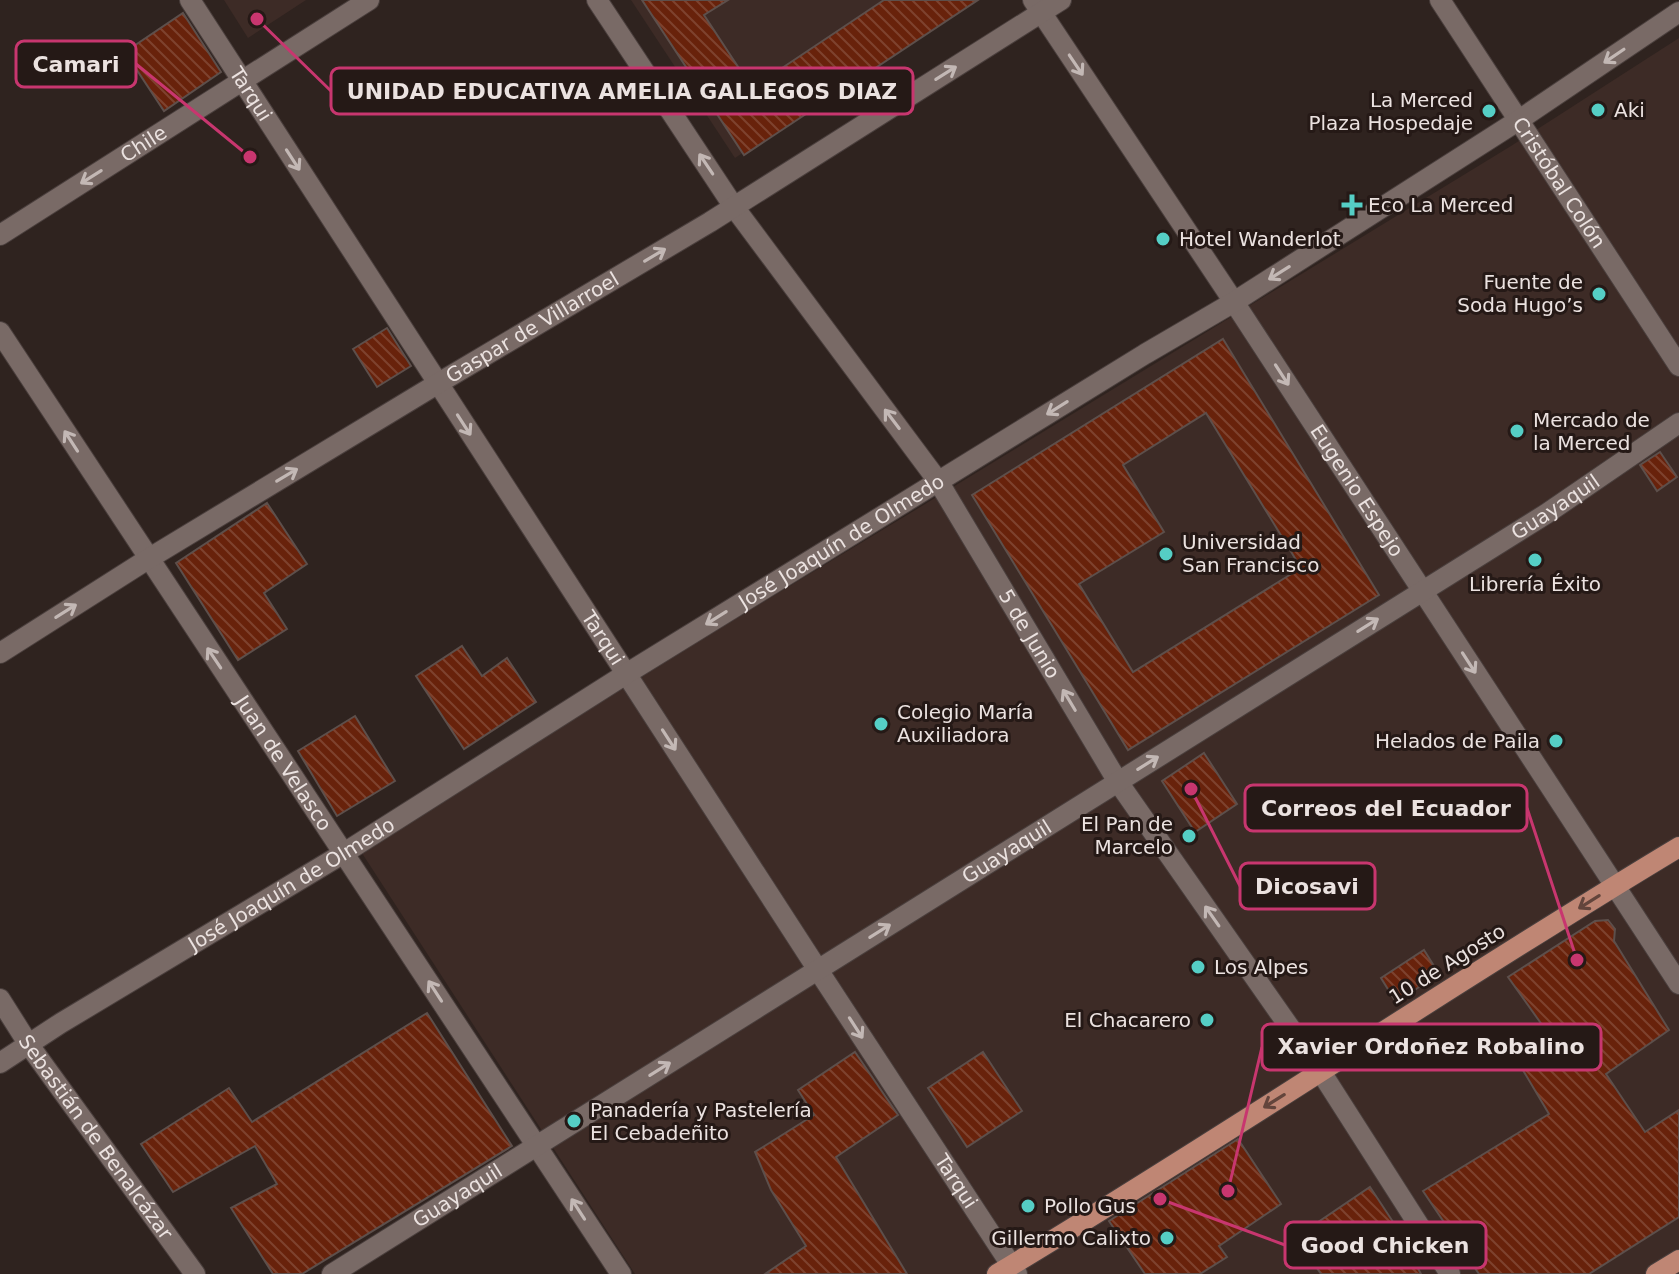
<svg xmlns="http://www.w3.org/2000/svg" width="1679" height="1274" font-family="'DejaVu Sans',sans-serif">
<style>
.built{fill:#3d2b26}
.building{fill:url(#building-back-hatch);stroke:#5d4f4b;stroke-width:2;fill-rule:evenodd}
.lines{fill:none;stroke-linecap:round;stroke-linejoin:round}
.minor-casing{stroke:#4a3f3d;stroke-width:22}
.major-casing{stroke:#4a3f3d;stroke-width:22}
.minor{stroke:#796a66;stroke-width:20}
.major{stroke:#bf8674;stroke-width:20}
.oneway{stroke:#c3b8b5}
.oneway2{stroke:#63453c}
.poi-dot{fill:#55cec5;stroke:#251916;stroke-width:3}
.labels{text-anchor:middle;stroke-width:6;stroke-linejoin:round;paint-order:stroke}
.street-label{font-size:20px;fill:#ebe2e0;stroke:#251916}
.poi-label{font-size:20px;fill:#ebe2e0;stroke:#251916;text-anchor:start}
.leader{fill:none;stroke:#c8366f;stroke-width:3}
.callout-dot{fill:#c8366f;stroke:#251916;stroke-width:3}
.callout{fill:#251916;stroke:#c8366f;stroke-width:3}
.callout-label{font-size:22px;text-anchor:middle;font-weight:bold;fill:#ebe2e0}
</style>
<defs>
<pattern id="building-back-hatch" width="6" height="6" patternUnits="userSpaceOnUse" patternTransform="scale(2)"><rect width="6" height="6" fill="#68220b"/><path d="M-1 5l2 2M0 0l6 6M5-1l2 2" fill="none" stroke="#7e422e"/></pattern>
</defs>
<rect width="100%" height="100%" fill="#2f231f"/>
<!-- built -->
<g class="built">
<path d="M224,0h82l-58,38z"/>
<path d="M631,0h341l-237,158z"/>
<path d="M1679,38v1236h-1044l-277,-427 559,-338 594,-363z"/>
</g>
<!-- building -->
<g class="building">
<path d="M642,0h86l-24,15 48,73 132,-88h94l-234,155z"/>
<path d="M183,13l38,59 -57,39 -39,-59z"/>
<path d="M387,328l24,38 -34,21 -24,-38z"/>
<path d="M1223,339l156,256 -251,155 -156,-255zM1206,413l95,155 -168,104 -54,-88 85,-52 -41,-67z"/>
<path d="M1660,452l17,25 -20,14 -17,-26z"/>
<path d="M267,503l40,61 -43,29 23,36 -49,31 -62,-97z"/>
<path d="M462,646l20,30 25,-18 29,44 -72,47 -48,-73z"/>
<path d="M355,716l40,65 -58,35 -39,-65z"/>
<path d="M1204,753l33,51 -42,28 -33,-51z"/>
<path d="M1608,920l7,9 -1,12 55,89 -63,44 39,58 34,-22v107l-90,57h-110l-56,-83 126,-77 -38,-64 34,-21 -37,-52 87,-56z"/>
<path d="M1424,950l15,24 -43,28 -15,-24z"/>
<path d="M427,1013l85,133 -210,128h-29l-42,-66 46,-24 -22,-38 -82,46 -32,-48 88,-56 23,34z"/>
<path d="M855,1052l43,63 -62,42 71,117h-142l41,-28 -35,-56 -16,-38 59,-37 -16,-25z"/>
<path d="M983,1052l39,59 -55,36 -39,-59z"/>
<path d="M1238,1139l43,65 -62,42 8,11 -27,17h-55l-36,-53z"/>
<path d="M1370,1187l37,56 -2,2 16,29h-100l-25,-37z"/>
</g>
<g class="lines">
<defs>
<g id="minor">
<path id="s1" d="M190,0l628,970 199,304"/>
<path id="s2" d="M597,0l137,207 204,274 180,301 203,290 129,202"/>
<path id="s3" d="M1033,0l201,302 445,682"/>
<path id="s4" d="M1440,0l239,366"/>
<path id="s5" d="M0,235l369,-235"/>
<path id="s6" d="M0,332c205,315 415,627 621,942"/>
<path id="s7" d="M0,653l148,-94 289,-175 273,-162 351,-222"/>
<path id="s8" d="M0,999l29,46 166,229"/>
<path id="s9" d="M0,1063l61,-40 283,-170 282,-179 519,-320 89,-52 285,-182 160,-108"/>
<path id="s10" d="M332,1274l1214,-760 133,-91"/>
</g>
<g id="major">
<path d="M997,1274c230,-138 452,-289 682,-427"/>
<path d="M1656,1274l23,-14"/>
</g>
</defs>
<!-- minor casing -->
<use href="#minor" class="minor-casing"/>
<!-- major casing -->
<use href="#major" class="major-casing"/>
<!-- minor -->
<use href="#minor" class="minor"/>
<!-- major -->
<use href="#major" class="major"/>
</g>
<!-- one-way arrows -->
<defs><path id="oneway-shaft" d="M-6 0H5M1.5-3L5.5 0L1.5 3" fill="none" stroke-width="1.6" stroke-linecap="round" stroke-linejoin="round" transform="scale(2)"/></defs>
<g class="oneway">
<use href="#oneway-shaft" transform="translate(1614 56) rotate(146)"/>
<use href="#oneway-shaft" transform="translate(1076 65) rotate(56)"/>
<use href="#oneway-shaft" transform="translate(946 73) rotate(-32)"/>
<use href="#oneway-shaft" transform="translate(293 160) rotate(57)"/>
<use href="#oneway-shaft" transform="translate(706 164) rotate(-124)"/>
<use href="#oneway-shaft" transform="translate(91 177) rotate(148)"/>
<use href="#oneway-shaft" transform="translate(655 255) rotate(-31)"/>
<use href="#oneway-shaft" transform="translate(1279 273) rotate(148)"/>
<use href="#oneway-shaft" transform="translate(1282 375) rotate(57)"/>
<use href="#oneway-shaft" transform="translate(1057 408) rotate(148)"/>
<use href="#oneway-shaft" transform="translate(892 419) rotate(-127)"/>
<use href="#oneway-shaft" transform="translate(464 425) rotate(57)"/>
<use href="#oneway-shaft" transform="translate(71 441) rotate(-123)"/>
<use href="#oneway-shaft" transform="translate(287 475) rotate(-31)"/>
<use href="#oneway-shaft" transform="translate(66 611) rotate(-32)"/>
<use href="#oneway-shaft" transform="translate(716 618) rotate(148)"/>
<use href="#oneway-shaft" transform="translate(1368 625) rotate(-32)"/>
<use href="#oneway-shaft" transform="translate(214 658) rotate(-124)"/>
<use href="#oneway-shaft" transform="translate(1469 663) rotate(57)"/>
<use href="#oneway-shaft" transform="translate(1069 700) rotate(-121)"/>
<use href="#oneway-shaft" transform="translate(669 740) rotate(57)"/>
<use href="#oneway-shaft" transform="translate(1148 763) rotate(-32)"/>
<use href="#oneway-shaft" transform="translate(1212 916) rotate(-125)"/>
<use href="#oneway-shaft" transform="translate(880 931) rotate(-32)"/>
<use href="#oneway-shaft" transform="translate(435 991) rotate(-123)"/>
<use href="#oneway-shaft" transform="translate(856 1028) rotate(57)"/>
<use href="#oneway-shaft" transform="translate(660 1069) rotate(-32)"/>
<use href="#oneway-shaft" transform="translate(578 1209) rotate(-123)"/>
</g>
<g class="oneway2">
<use href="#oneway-shaft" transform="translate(1589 902) rotate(148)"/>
<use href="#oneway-shaft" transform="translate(1274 1101) rotate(148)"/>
</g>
<!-- markers -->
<g class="poi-dot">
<circle cx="1598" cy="110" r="8"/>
<circle cx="1489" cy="111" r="8"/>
<path d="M1348 193h8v8h8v8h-8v8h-8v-8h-8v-8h8z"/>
<circle cx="1163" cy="239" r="8"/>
<circle cx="1599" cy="294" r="8"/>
<circle cx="1517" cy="431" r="8"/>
<circle cx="1166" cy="554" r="8"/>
<circle cx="1535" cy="560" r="8"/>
<circle cx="881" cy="724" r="8"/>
<circle cx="1556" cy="741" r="8"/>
<circle cx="1189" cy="836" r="8"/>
<circle cx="1198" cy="967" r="8"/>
<circle cx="1207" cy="1020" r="8"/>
<circle cx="574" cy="1121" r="8"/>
<circle cx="1028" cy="1206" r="8"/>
<circle cx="1167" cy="1238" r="8"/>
</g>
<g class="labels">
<!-- street labels -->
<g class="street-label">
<text dy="7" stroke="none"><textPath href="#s1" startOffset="112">Tarqui</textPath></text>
<text dy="7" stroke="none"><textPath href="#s5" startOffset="170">Chile</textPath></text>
<text dy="7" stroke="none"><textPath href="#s4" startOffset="218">Cristóbal Colón</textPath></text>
<text dy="7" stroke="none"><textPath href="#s7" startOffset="624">Gaspar de Villarroel</textPath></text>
<text dy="7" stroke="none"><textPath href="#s3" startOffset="588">Eugenio Espejo</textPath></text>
<text dy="7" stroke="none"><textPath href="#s10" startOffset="1444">Guayaquil</textPath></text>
<text dy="7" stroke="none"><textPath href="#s9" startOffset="990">José Joaquín de Olmedo</textPath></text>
<text dy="7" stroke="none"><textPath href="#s2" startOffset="768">5 de Junio</textPath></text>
<text dy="7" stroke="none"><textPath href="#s1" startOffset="760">Tarqui</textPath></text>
<text dy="7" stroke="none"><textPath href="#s6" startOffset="516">Juan de Velasco</textPath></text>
<text dy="7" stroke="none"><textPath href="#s10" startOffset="796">Guayaquil</textPath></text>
<text dy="7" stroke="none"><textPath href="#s9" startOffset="342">José Joaquín de Olmedo</textPath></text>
<text transform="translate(1447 964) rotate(-32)" y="7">10 de Agosto</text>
<text dy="7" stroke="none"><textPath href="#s8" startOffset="168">Sebastián de Benalcázar</textPath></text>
<text dy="7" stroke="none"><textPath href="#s1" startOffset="1408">Tarqui</textPath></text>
<text dy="7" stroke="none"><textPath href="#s10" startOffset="148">Guayaquil</textPath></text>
</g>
<!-- poi labels -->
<g class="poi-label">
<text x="1473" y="107" text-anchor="end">La Merced<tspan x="1473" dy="23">Plaza Hospedaje</tspan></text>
<text x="1614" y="117">Aki</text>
<text x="1368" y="212">Eco La Merced</text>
<text x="1179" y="246">Hotel Wanderlot</text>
<text x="1583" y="289" text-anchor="end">Fuente de<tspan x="1583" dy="23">Soda Hugo’s</tspan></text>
<text x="1533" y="427">Mercado de<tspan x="1533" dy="23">la Merced</tspan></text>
<text x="1182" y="549">Universidad<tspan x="1182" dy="23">San Francisco</tspan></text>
<text x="1535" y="591" text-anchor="middle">Librería Éxito</text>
<text x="897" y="719">Colegio María<tspan x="897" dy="23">Auxiliadora</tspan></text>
<text x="1540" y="748" text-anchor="end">Helados de Paila</text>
<text x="1173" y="831" text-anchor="end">El Pan de<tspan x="1173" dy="23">Marcelo</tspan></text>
<text x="1214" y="974">Los Alpes</text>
<text x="1191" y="1027" text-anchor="end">El Chacarero</text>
<text x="590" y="1117">Panadería y Pastelería<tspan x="590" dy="23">El Cebadeñito</tspan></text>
<text x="1044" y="1213">Pollo Gus</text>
<text x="1151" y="1245" text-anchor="end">Gillermo Calixto</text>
</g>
</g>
<!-- callouts -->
<path class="leader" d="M250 157L136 64M257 19L331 91M1577 960L1527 808M1191 789L1240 886M1228 1191L1262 1047M1160 1199L1285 1245"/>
<g class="callout-dot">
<circle cx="250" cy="157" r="8"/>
<circle cx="257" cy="19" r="8"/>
<circle cx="1577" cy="960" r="8"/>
<circle cx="1191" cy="789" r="8"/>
<circle cx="1228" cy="1191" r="8"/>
<circle cx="1160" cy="1199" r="8"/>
</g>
<g class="callout">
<rect x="16" y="41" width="120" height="46" rx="8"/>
<rect x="331" y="68" width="582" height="46" rx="8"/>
<rect x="1245" y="785" width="282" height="46" rx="8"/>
<rect x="1240" y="863" width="135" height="46" rx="8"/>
<rect x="1262" y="1024" width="339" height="46" rx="8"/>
<rect x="1285" y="1222" width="201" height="46" rx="8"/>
</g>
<g class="callout-label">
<text x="76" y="72">Camari</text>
<text x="622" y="99">UNIDAD EDUCATIVA AMELIA GALLEGOS DIAZ</text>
<text x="1386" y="816">Correos del Ecuador</text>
<text x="1307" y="894">Dicosavi</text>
<text x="1431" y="1054">Xavier Ordoñez Robalino</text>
<text x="1385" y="1253">Good Chicken</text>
</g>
</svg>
